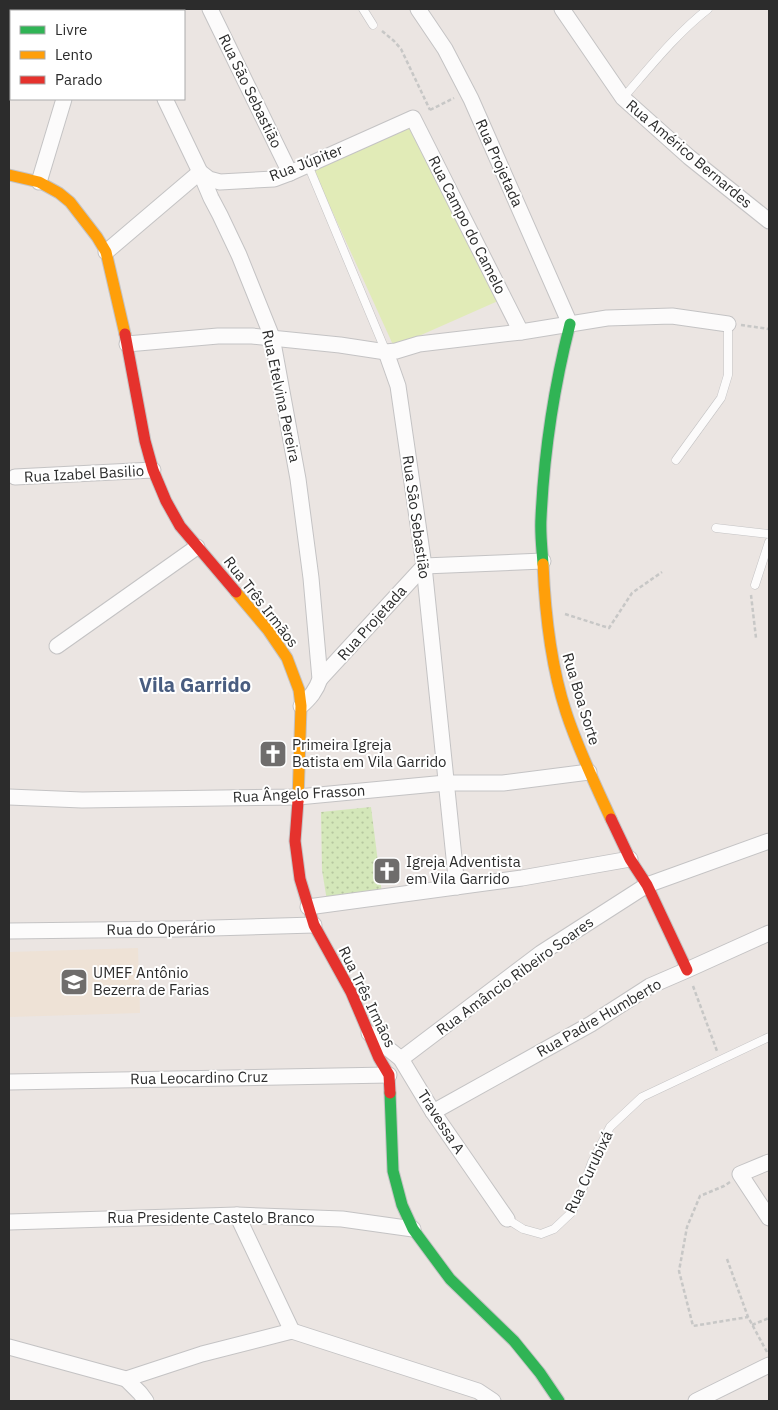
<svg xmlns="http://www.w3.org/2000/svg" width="778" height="1410" font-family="'IBM Plex Sans',sans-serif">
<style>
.education{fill:#eee2d6}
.park{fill:url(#park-dots)}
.pitch{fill:#e1ebb7}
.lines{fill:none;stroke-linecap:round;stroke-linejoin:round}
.lane-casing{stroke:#c4c3c4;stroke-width:9}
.street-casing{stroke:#c4c3c4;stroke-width:17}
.fast-casing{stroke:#c4c3c4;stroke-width:13}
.slow-casing{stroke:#c4c3c4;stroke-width:13}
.jam-casing{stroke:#c4c3c4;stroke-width:13}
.path{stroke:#c7c7c6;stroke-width:2.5;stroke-dasharray:4 2.5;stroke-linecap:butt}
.lane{stroke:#fcfbfb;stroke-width:8}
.street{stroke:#fcfbfb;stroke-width:15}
.fast{stroke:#30b455;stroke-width:11}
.slow{stroke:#ff9f0a;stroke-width:11}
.jam{stroke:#e5322d;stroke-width:11}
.labels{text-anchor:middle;stroke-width:4;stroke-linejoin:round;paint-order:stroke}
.street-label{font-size:15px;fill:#2c2c2c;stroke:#fff}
.poi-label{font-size:15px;fill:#2c2c2c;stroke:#fff;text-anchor:start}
.district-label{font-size:20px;font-weight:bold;fill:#495d80;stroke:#fff}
</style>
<defs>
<pattern id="park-dots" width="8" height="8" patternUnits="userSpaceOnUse" patternTransform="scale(1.25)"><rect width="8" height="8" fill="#d4e7b9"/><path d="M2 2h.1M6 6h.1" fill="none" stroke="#b6c69f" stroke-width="1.8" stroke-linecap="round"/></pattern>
</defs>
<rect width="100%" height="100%" fill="#ebe5e2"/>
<!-- education -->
<path class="education" d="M138,948l2,65 -131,4v-65z"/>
<!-- park -->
<path class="park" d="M371,807l11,87 -55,7 -5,-31 -1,-58z"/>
<!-- pitch -->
<path class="pitch" d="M408,126l90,175 -104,46 -81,-178z"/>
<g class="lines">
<defs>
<g id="lane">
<path d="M363,9l10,16"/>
<path d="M623,98c27,-31 53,-64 85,-89"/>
<path d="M308,165l78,187"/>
<path d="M676,460l45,-62 7,-23v-51"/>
<path d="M716,528l53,6"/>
<path d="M755,585l14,-43"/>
<path d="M507,1219l16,10 18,5 13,-5 18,-17 8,-16 12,-34 18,-35 32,-30 127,-60"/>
</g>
<g id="street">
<path d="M120,9l1,2"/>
<path d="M210,9l80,164"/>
<path d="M418,9l27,40 26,50 99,225"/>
<path d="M562,9l61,89 66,59 80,64"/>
<path d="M89,11v-2"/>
<path d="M165,99l35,73 11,26 9,17 19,40 33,82 26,142 13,99 9,101c-4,12 -10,19 -19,27"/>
<path d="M39,182l25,-83"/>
<path d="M106,252l94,-80 9,7 11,3 54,-3 16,-6 123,-55 108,214"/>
<path d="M127,344l91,-8h34l88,9 46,7 10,-1 23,-7 102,-12 86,-14 65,-2 56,8"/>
<path d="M386,352l12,34 26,180 33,321"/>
<path d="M15,477l138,-7"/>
<path d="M57,646l140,-99"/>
<path d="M320,679l104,-113 119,-5"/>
<path d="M9,797l73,3 216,-3 148,-14h57l86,-11"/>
<path d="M308,907l214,-29 108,-19"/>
<path d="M9,931l169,-2 136,-4"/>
<path d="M369,1033l32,26 32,53 74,107"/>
<path d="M401,1059l140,-106 106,-68 122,-44"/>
<path d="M9,1082l380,-7"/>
<path d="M433,1112l158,-88 59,-38 37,-16 82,-37"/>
<path d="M769,1162l-29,12 29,44"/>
<path d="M237,1215l55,116"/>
<path d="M9,1222l228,-7 105,4 71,10"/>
<path d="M9,1347l117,32 76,-25 90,-23 186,60 15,10"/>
<path d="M126,1379l14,14 6,8"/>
<path d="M696,1401l73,-36"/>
</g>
<g id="fast">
<path d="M543,564c-1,-15 -3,-31 -2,-46 3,-65 13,-131 29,-194"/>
<path d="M390,1093l3,78 9,34 11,24 37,50 64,62 26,32 19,28"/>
</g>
<g id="slow">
<path d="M9,175l30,7 20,11 11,9 27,35 9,15 19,82"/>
<path d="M543,564c2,49 8,102 23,148 12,37 29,72 45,107"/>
<path d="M236,592l32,38 19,28 12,32 2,16 -3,95"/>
</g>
<g id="jam">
<path d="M125,334l20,107 8,29 13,31 14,25 56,66"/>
<path d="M298,801l-3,40 5,38 14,46 37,67 28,66 10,17 1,18"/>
<path d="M611,819l19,40 17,26 40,85"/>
</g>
</defs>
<!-- lane casing -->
<use href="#lane" class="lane-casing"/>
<!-- street casing -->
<use href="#street" class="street-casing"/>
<!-- fast casing -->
<use href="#fast" class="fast-casing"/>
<!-- slow casing -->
<use href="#slow" class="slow-casing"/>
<!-- jam casing -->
<use href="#jam" class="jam-casing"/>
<!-- path -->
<g class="path">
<path d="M382,31l12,10 7,8 29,61"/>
<path d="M430,110l24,-12"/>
<path d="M741,325l28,4"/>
<path d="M751,595l5,43"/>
<path d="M565,614l44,14 23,-35 30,-21"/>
<path d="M693,986l24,65"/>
<path d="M730,1182l-6,4 -24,10 -13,31 -8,44 14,55 55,-9"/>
<path d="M727,1259l21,58 19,35"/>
<path d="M752,1325l17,-7"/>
</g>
<!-- lane -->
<use href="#lane" class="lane"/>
<!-- street -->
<use href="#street" class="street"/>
<!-- fast -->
<use href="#fast" class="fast"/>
<!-- slow -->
<use href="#slow" class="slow"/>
<!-- jam -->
<use href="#jam" class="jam"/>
</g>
<!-- icons -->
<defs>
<symbol id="church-square" viewBox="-11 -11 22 22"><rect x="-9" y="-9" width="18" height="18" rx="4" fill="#6f6d6c" stroke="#fff"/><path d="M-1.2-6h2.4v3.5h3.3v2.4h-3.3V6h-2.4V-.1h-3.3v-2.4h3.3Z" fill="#fff"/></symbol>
<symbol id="school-square" viewBox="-11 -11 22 22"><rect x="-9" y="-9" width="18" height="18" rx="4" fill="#6f6d6c" stroke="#fff"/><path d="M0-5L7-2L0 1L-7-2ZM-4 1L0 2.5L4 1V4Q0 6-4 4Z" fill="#fff"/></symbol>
</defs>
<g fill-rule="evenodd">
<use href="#church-square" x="257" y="738" width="32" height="32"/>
<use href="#church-square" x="371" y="855" width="32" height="32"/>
<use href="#school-square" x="58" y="966" width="32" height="32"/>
</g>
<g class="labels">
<!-- street labels -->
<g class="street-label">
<text transform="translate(250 91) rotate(64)" y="5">Rua São Sebastião</text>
<text transform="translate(689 154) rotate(40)" y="5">Rua Américo Bernardes</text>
<text transform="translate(306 163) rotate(-21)" y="5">Rua Júpiter</text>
<text transform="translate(499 163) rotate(66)" y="5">Rua Projetada</text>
<text transform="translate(467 225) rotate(63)" y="5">Rua Campo do Camelo</text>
<text transform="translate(281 396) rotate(78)" y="5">Rua Etelvina Pereira</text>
<text transform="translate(84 474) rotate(-3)" y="5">Rua Izabel Basilio</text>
<text transform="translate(416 517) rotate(82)" y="5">Rua São Sebastião</text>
<text transform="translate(261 602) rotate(52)" y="5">Rua Três Irmãos</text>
<text transform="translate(372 623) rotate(-48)" y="5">Rua Projetada</text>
<text transform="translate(581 699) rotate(73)" y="5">Rua Boa Sorte</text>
<text transform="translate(299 794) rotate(-3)" y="5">Rua Ângelo Frasson</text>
<text transform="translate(161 929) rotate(-1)" y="5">Rua do Operário</text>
<text transform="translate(515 976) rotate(-36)" y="5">Rua Amâncio Ribeiro Soares</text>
<text transform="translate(367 997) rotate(64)" y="5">Rua Três Irmãos</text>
<text transform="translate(599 1018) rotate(-30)" y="5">Rua Padre Humberto</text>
<text transform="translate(199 1078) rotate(-1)" y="5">Rua Leocardino Cruz</text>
<text transform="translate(441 1122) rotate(57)" y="5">Travessa A</text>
<text transform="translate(589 1172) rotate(-64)" y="5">Rua Curubixá</text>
<text x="211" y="1223">Rua Presidente Castelo Branco</text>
</g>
<!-- poi labels -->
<g class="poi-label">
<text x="292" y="750">Primeira Igreja<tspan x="292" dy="17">Batista em Vila Garrido</tspan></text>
<text x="406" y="867">Igreja Adventista<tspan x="406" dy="17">em Vila Garrido</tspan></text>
<text x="93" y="978">UMEF Antônio<tspan x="93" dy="17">Bezerra de Farias</tspan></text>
</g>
<!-- district labels -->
<g class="district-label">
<text x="195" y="692">Vila Garrido</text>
</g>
</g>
<!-- border -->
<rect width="778" height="1410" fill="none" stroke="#2c2c2c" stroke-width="20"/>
<!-- legend -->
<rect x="10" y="10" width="175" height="90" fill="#ffffff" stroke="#ababab"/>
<rect x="20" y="26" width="25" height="8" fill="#30b455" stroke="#ababab"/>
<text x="55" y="35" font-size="15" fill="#2c2c2c">Livre</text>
<rect x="20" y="51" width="25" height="8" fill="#ff9f0a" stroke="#ababab"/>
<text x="55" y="60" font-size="15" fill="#2c2c2c">Lento</text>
<rect x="20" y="76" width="25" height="8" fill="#e5322d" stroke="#ababab"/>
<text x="55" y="85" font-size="15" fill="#2c2c2c">Parado</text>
</svg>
